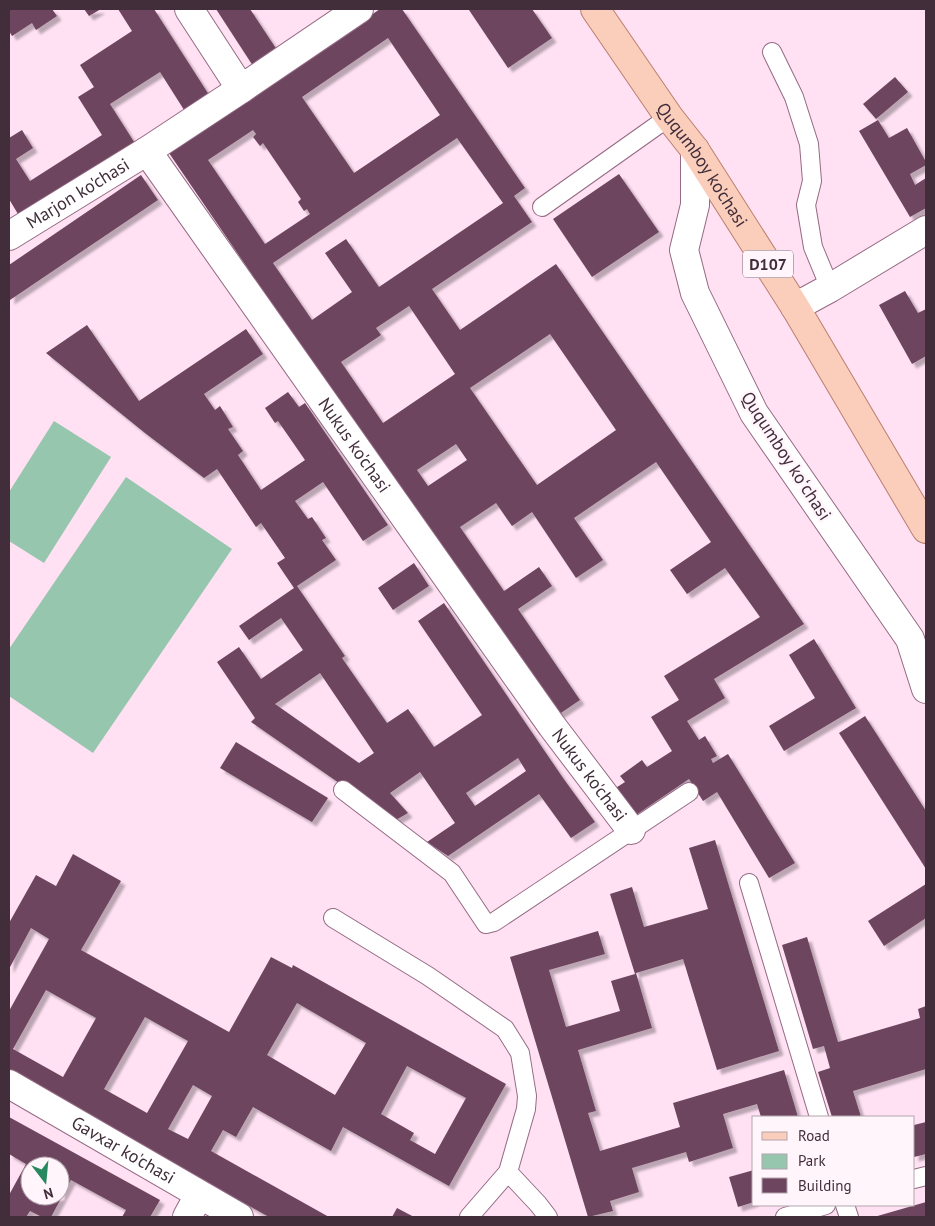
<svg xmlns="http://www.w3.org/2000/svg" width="935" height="1226" font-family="'PT Sans',sans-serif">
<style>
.green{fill:#97c6ae}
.building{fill:#6d455e;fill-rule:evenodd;filter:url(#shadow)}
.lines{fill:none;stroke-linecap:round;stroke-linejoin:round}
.lane-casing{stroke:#946a84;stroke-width:20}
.street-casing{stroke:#946a84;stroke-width:30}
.primary-casing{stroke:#b97f71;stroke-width:30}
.lane{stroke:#fff;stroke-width:18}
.street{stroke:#fff;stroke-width:28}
.primary{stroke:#fbcdbb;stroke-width:28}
.labels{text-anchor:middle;stroke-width:5;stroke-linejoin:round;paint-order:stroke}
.shield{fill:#fff5fb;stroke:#7a6a74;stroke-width:1}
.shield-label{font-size:16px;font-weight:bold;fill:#412e3a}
.street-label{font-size:18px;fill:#412e3a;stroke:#fff5fb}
</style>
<defs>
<filter id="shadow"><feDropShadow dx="4.5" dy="4.5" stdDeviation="1" flood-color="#0004"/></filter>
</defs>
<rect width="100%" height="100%" fill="#ffe1f3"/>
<!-- green -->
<g class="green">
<path d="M54,421l57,36 -67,106 -35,-22v-49z"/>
<path d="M126,477l106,72 -139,204 -84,-57v-47z"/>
</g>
<!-- building -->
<g class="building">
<path d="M9,9h43l5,7 -21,14 -4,-7 -20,13 -3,-5z"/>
<path d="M84,9h17l-12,7z"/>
<path d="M118,9h36l57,89 -25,15 -26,-41 -50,32 26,41 -115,74 -12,-20v-61l13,-8 11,18 -17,11 14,22 72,-46 -24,-38 16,-10 -14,-22 52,-34z"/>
<path d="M216,9h34l29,44 -24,16z"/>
<path d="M380,9h22l123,179 -11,8 18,26 -100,67 28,41 96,-66 248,360 -90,55 11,19 -38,23 12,19 6,-4 12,20 -6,3 2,4 15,-9 67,109 -26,15 -52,-86 -14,9 -14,-22 -59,40 -19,-28 14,-9 -5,-6 22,-16 5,7 25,-16 -21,-34 28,-17 -15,-24 96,-59 -35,-49 -38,26 -17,-24 41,-28 -55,-80 -82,56 29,42 -27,18 -44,-66 -20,14 -16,-23 -36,24 44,64 35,-24 13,19 -34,23 62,91 -28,19 -301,-441 2,-2 -84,-123zM388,38l52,77 -86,58 -52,-76zM253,130l3,4 -3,3 7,9 3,-3 38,56 -3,3 6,9 3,-2 3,5 -45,30 -57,-84zM457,138l46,65 -124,84 -33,-48 -21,14 27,39 -40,28 -39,-57zM409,306l46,68 -72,49 -42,-61 40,-27 -5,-7zM550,334l66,96 -79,55 -67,-97zM456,444l11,16 -39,26 -11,-16z"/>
<path d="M471,9h61l20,29 -44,30 -39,-58z"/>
<path d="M895,77l13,15 -32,27 -13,-15z"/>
<path d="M878,120l11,18 18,-10 19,34v3l-16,9 5,11 11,-7v30l-16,9 -51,-86z"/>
<path d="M619,174l40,58 -67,45 -39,-58z"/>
<path d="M141,175l17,25 -148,100 -1,-35z"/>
<path d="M905,291l13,22 8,-4v47l-14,8 -33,-59z"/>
<path d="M87,325l52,76 107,-72 17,25 -59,40 11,16 5,-4 13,21 -5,2 15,22 -5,4 23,35 44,-30 -27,-39 -3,2 -10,-15 23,-16 11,15 6,-4 83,122 -25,16 -40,-59 -28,19 13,18 4,-2 14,21 -4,2 14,20 -39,26 48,70 -3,2 45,65 21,-14 26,38 48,-32 -64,-94 26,-18 119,175 32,44 -24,16 -32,-44 -91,62 -21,-14 28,-19 -35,-51 -30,21 18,20 -14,8 -143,-99 4,-4 -38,-56 22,-15 22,32 42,-29 -22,-32 -32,22 -10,-14 55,-38 -17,-25 8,-5 -24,-35 -5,4 -39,-58 -13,9 -59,-45 -99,-80zM320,673l54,80 -15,10 -84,-59zM518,758l8,13 -51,35 -9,-13z"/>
<path d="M414,563l15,23 -36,24 -15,-22z"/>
<path d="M814,639l42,69 -72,43 -15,-25 46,-28 -26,-43z"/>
<path d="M865,716l61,95v58l-87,-136z"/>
<path d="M236,742l92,56 -16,24 -92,-54z"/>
<path d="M715,840l64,211 -62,19 -34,-111 -47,14 16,55 -74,22 18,61 -8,2 12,38 80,-24 -7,-24 111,-33 14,47h-37l-4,-13 -34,10 10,34 -44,14 -3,-10 -54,16 7,24 -29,9 3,10 -25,6 -78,-260 88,-26 7,23 -56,16 17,57 54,-16 -9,-30 24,-7 -25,-80 22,-7 12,40 64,-18 -19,-61z"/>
<path d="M73,854l48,27 -40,69 148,82 42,-75 21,11 1,-3 213,119 -57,102 -106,-59 -12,24 -78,-44 -17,30 -13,-7 -12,21 118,66h-60l-260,-145v-61l40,-72 -18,-11 -22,41v-46l27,-48 20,11zM46,990l50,28 -33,59 -50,-28zM297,1003l69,40 -31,52 -68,-40zM145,1017l43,24 -41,72 -43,-24zM407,1066l59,32 -31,56 -25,-14 4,-7 -33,-19zM193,1085l19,11 -24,43 -20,-10z"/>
<path d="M926,884v34l-42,28 -16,-25z"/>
<path d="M807,937l31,105 82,-24 -2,-9 8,-3v63l-73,22 8,26h-29l-14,-45 12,-4 -6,-22 -11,3 -31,-104z"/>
<path d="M9,1117l151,83 -10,17h-28l4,-7 -55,-30 -20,37h-9l-12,-6 -4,6h-17v-22l17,-31 -17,-10zM30,1166h30v30h-30z"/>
<path d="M926,1122v32l-12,3v-32z"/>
<path d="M754,1170v32l-16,5 -9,-30z"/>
<path d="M926,1202v15h-52z"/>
<path d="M397,1208l17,9h-22z"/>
</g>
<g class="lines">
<defs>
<g id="lane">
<path d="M772,52l22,45 15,47 3,37 -6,24 7,42 17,41"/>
<path d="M542,207l127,-90"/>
<path d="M343,790l109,83 34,51 8,-2 195,-130"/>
<path d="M749,883l70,234"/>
<path d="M333,918l95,58 77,53 15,24 7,43 -1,13 -18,63 -39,45"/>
<path d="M508,1172l30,32 10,13"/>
<path d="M914,1179l12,-3"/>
<path d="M845,1205l4,12"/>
<path d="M785,1217l41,-12"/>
</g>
<g id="street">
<path d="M189,9l52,80"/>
<path d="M695,150v55l-11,45 11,43 59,120 156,226 16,50"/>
<path id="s1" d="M147,151l405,575 79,104"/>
<path id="s2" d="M9,236l138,-85 94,-62 118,-80"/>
<path d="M795,307l35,-19 96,-58"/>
<path id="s3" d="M9,1084l230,133"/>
<path d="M187,1217l12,-22"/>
</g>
<g id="primary">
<path id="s4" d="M595,9l74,108 26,33 100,157 131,222"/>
</g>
</defs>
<!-- lane casing -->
<use href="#lane" class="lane-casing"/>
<!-- street casing -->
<use href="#street" class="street-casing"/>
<!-- primary casing -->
<use href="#primary" class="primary-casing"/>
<!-- lane -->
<use href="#lane" class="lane"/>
<!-- street -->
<use href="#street" class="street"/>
<!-- primary -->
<use href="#primary" class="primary"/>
</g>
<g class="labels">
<!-- shield labels -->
<rect class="shield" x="743" y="250.5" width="50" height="27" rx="4"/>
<g class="shield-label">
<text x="768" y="270">D107</text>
</g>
<!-- street labels -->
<g class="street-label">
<text dy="6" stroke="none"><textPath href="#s4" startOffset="189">Ququmboy ko'chasi</textPath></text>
<text dy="6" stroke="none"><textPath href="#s2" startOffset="81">Marjon ko'chasi</textPath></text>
<text dy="6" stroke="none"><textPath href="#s1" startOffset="360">Nukus ko'chasi</textPath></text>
<text transform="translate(786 456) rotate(57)" y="6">Ququmboy koʻchasi</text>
<text dy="6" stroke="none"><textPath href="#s1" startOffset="765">Nukus ko'chasi</textPath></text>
<text dy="6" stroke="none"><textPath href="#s3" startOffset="132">Gavxar ko'chasi</textPath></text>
</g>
</g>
<!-- border -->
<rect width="935" height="1226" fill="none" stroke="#412e3a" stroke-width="20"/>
<!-- legend -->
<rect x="752" y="1116" width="162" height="90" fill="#fff5fb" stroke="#b3a5ae"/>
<rect x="762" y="1132" width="25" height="8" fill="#fbcdbb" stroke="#b3a5ae"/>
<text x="798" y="1141" font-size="15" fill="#412e3a">Road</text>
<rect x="762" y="1154" width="25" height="15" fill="#97c6ae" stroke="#b3a5ae"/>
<text x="798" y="1166" font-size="15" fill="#412e3a">Park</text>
<rect x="762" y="1178" width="25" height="15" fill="#6d455e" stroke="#b3a5ae"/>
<text x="798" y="1191" font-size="15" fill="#412e3a">Building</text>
<!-- north arrow -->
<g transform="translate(45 1181) rotate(164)"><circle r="24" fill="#fff5fb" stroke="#b3a5ae"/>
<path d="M0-4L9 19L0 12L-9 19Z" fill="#288860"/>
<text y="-8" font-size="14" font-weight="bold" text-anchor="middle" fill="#412e3a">N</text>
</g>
</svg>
